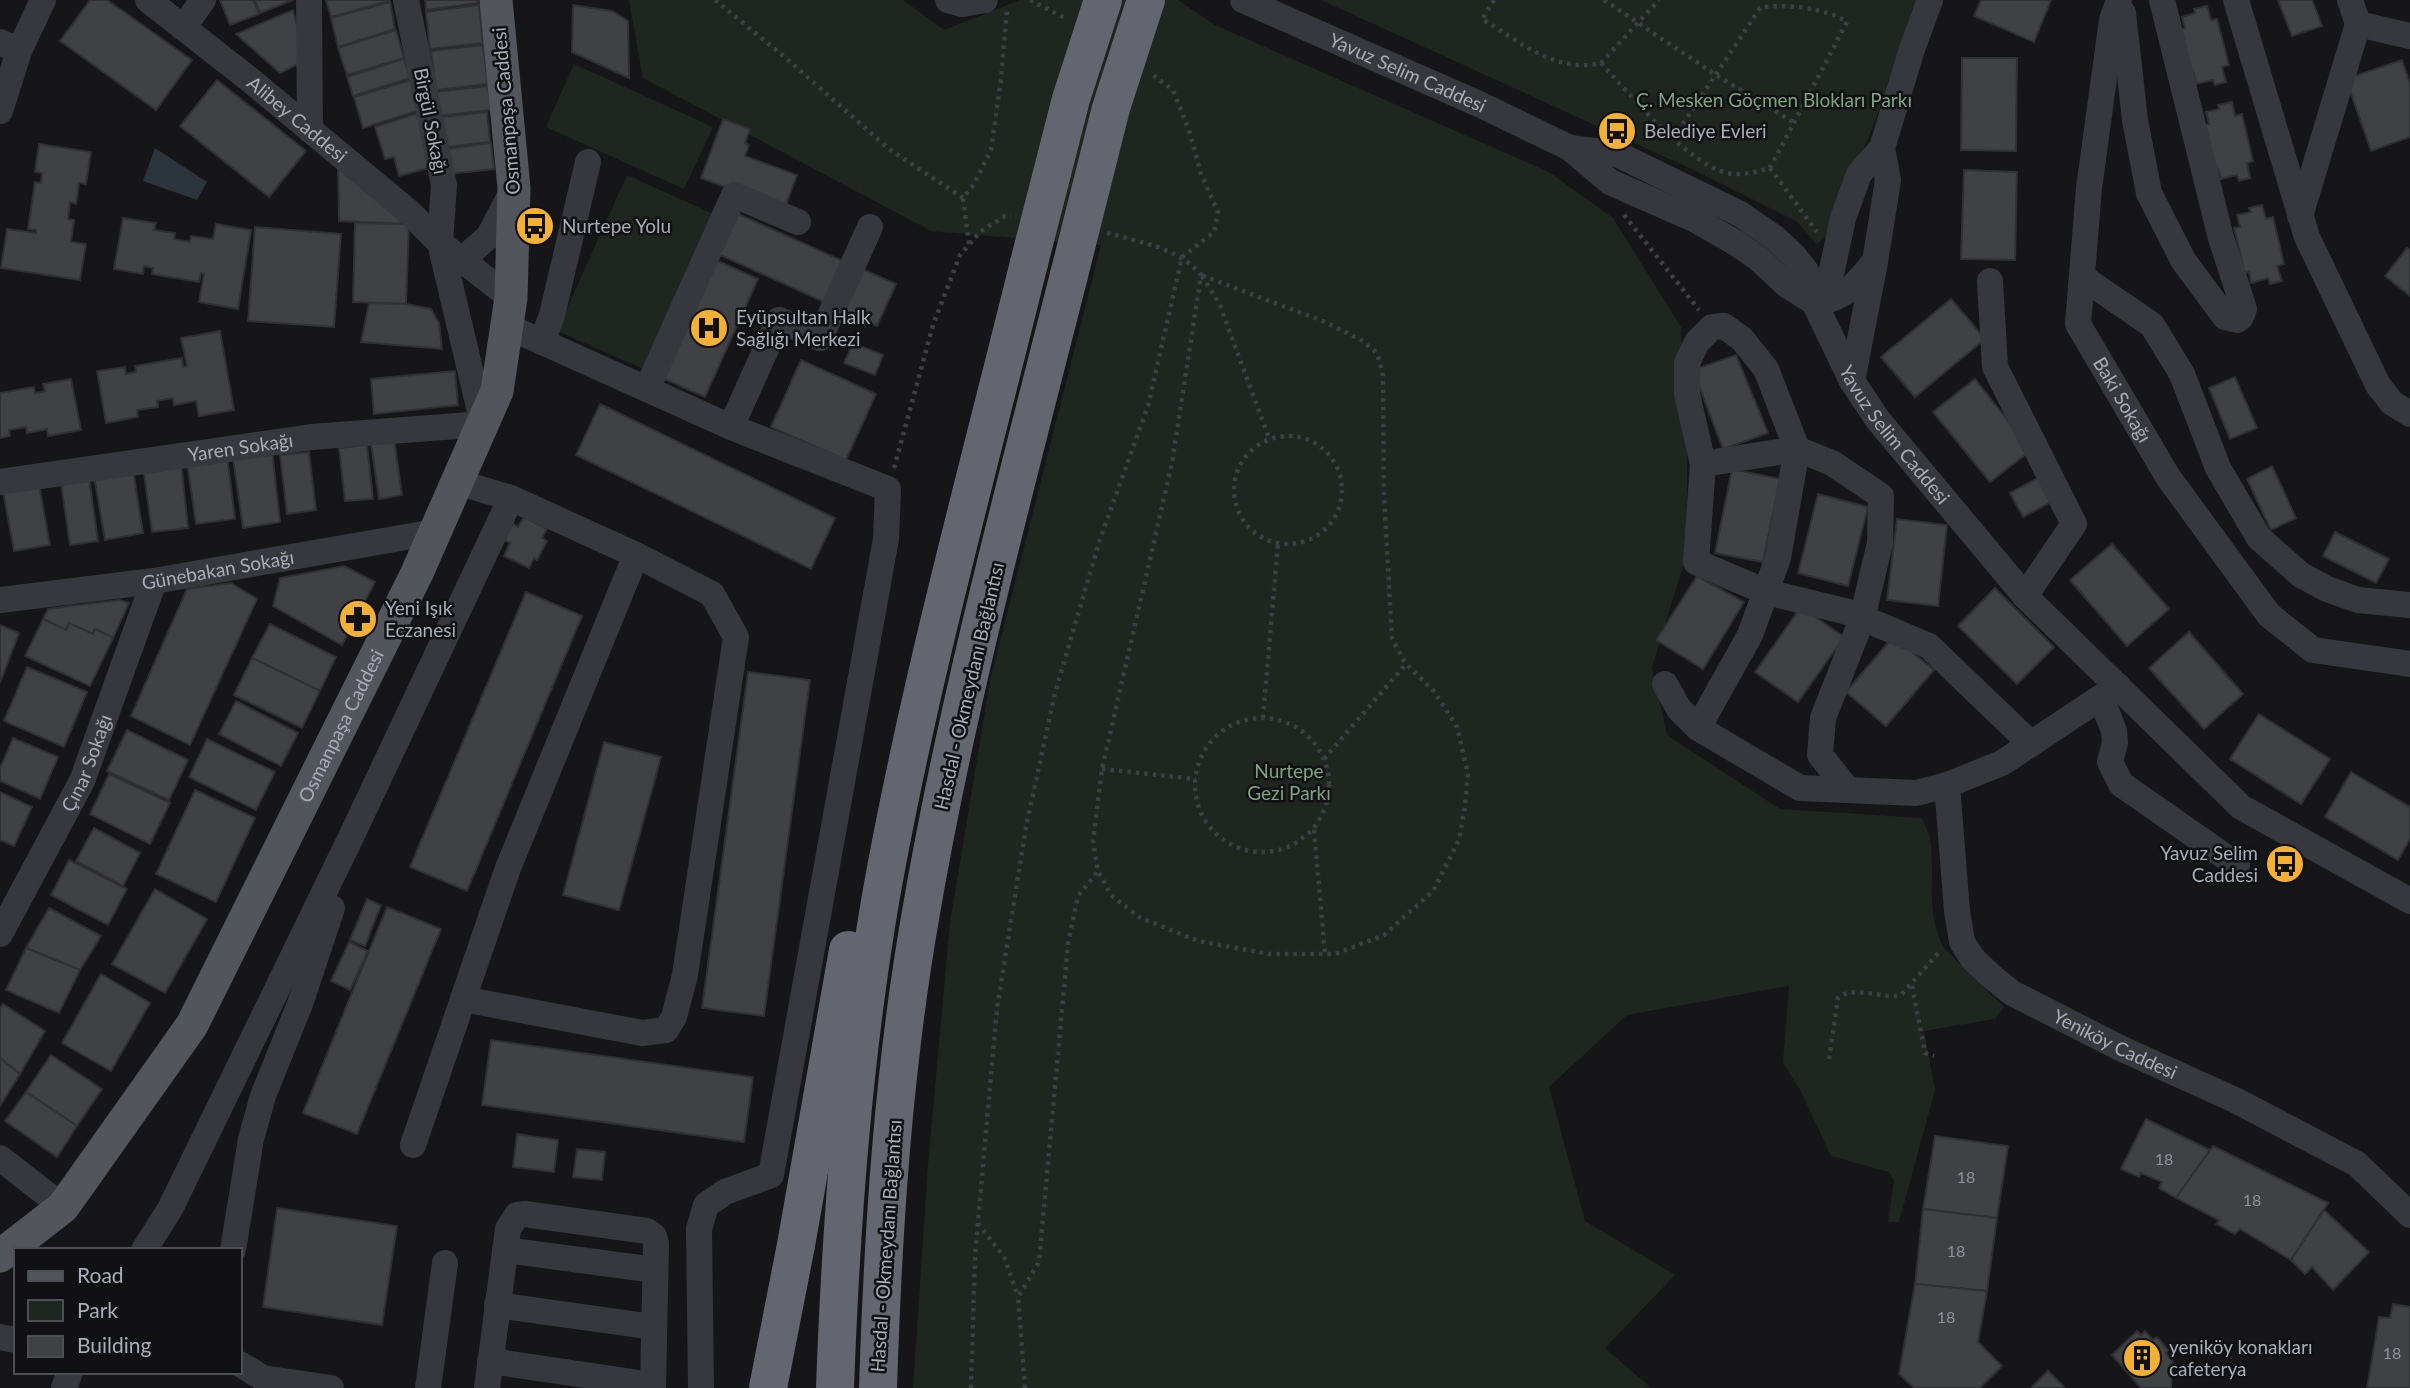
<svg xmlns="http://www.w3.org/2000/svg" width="2410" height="1388" font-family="Lato,sans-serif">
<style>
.green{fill:#1e261f}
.water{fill:#2c353c}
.building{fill:#404145;stroke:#303034;stroke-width:2}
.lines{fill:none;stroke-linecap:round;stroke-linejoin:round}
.path{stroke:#3d3f44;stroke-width:4.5;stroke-dasharray:3.5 5;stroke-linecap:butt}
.minor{stroke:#37383d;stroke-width:26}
.major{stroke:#53555c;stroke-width:33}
.highway{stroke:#63666e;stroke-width:38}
.highway-bridge{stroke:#63666e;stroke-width:38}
.labels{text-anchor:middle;stroke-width:5;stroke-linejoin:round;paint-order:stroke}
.number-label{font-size:16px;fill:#8e929b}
.street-label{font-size:19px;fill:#a8adb8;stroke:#111113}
.park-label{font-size:19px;fill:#7fa381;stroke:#111113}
.poi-label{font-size:19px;fill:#a8adb8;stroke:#111113;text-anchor:start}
</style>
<rect width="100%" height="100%" fill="#161618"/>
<!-- green -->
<g class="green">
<path d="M629,0h274l41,30 76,-30h158l37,25 334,147 64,46 68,109 6,124v102l-35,114 15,68 113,74 142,9c3,8 8,17 9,26 4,36 -6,73 14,105l59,58 -9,12 -71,12 11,59 -36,132h-11l6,-42 -5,-8 -58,-16 -31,-66 -17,-27 6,-77 -162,29 -78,72 36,134 90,54 -70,73 46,40h-738l15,-223 22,-242 40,-242 111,-436 -170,-14 -288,-153z"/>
<path d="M1321,0h603l-95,234 -12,10 -21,-23 -96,-48z"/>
<path d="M574,64l139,63 -29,62 -138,-62z"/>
<path d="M627,175l93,42 -70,155 -93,-41z"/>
</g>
<!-- water -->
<path class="water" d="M155,148l52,34 -10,18 -54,-19z"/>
<!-- building -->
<g class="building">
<path d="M90,0h17l85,60 -36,50 -96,-69z"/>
<path d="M220,0h33l6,14 -29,11z"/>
<path d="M255,0h38l-33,13z"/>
<path d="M326,0h63v1l-58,16z"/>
<path d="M425,0h53v3l-52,7z"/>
<path d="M1981,0h70l-17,42 -60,-26z"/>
<path d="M2278,0h34l10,26 -30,10z"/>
<path d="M390,2l5,27 -57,18 -7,-29z"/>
<path d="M479,5l4,38 -53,6 -4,-37z"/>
<path d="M573,5l39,6 16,10 1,57 -57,-26z"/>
<path d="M2207,6l4,14 6,-1 12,46 -7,2 4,15 -11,3 -2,-5 -17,4 -2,-11 -4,1 -11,-44 6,-2 -3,-11 13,-4 -1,-4z"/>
<path d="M293,10l13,50 -26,13 -44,-39z"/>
<path d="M396,30l8,28 -57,17 -9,-27z"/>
<path d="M483,45l5,39 -52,6 -5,-39z"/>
<path d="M1962,58h55l-1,93 -55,-1z"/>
<path d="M404,59l6,19 -57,18 -6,-19z"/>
<path d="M2402,60l8,24v53l-39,14 -25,-72z"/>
<path d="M217,80l89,71 -37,46 -89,-71z"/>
<path d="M411,80l9,30 -57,18 -9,-31z"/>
<path d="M488,86l3,24 -53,6 -3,-24z"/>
<path d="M2232,102l3,14 7,-2 11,47 -6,2 3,15 -11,3 -2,-6 -16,4 -3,-10 -4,1 -11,-45 6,-1 -3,-12 13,-3 -1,-4z"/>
<path d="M421,112l15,54 -37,10 -5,-19 -9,2 -10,-32z"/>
<path d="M487,112l3,30 -44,5 -4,-30z"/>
<path d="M723,119l27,10 -5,14 4,2 -4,11 52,19 -13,35 -83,-32z"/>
<path d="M491,143l3,26 -45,5 -3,-25z"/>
<path d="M39,144l52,8 -5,32 -7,-1 -3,21 -6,-2 -2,17 6,1 -3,22 15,2 -6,36 -79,-12 6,-39 29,4v-3l-8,-1 7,-47 6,1 1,-10 -7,-1z"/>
<path d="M338,161l71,63 -70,-3z"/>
<path d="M1964,170l53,2 -2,88 -54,-1z"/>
<path d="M2262,205l4,14 7,-2 11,47 -7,2 5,15 -12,3 -2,-6 -17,5 -2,-11 -4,1 -11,-45 6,-1 -3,-12 14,-3 -2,-4z"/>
<path d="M734,212l111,50 -19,41 -110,-50z"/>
<path d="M123,218l33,5 -2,7 21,3 -1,6 16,3 1,-6 22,3 3,-15 35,6 -13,79 -39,-7 5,-28 -3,-1 -2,9 -47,-8 1,-6 -9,-2 -1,8 -29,-5z"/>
<path d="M355,223l54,1 -3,80 -53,-2z"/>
<path d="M255,227l86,7 -7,93 -86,-6z"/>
<path d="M2407,248l3,2v46l-25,-20z"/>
<path d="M713,259l45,20 -53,118 -45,-20z"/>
<path d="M862,269l34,15 -19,42 -34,-16z"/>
<path d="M1951,299l34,40 -70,58 -34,-40z"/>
<path d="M369,303l37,1 25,5 8,14 3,26 -81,-7z"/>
<path d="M220,331l14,79 -35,6 -3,-15 -22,4 -1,-7 -16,3 1,6 -21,3 1,7 -32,6 -9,-52 28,-4 1,7 10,-2 -1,-6 47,-8 1,9 4,-1 -6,-28z"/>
<path d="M853,343l30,12 -8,20 -31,-12z"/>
<path d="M1736,355l32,78 -45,16 -30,-79z"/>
<path d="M801,360l75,34 -30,66 -75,-33z"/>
<path d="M455,371l3,34 -84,9 -3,-35z"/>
<path d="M2235,377l22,51 -27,11 -21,-51z"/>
<path d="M71,379l10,51 -33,6 -1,-7 -20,4 -1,-6 -17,3 1,6 -10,2v-45l34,-6 1,6 10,-2 -2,-7z"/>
<path d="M1975,379l56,71 -41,32 -57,-70z"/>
<path d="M600,404l235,114 -24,51 -235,-114z"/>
<path d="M394,439l8,56 -23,4 -8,-56z"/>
<path d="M367,445l6,54 -28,2 -6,-53z"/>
<path d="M272,450l8,72 -37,6 -10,-70z"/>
<path d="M309,452l7,58 -29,4 -7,-59z"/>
<path d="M227,456l8,63 -39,5 -9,-62z"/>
<path d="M181,462l7,66 -36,4 -9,-66z"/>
<path d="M2272,466l24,52 -25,12 -24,-51z"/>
<path d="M1732,469l48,10 -17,83 -48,-9z"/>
<path d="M133,470l10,63 -38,7 -11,-64z"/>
<path d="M89,478l9,63 -28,4 -9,-62z"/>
<path d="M2038,478l13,24 -28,15 -13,-24z"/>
<path d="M39,485l11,60 -36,6 -11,-60z"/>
<path d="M1818,494l50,13 -20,79 -50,-13z"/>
<path d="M524,517l23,12 -5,9 5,3 -10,19 -3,-2 -5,10 -25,-12 6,-13 -6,-3 9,-16 5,3z"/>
<path d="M1897,519l50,6 -9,81 -51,-6z"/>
<path d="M2335,532l54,27 -13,24 -53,-27z"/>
<path d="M2112,544l57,65 -42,37 -57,-66z"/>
<path d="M344,566l31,16 -33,63 -69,-39 7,-28z"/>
<path d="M1697,576l47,26 -41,67 -47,-29z"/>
<path d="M231,583l26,16 -67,146 -59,-29 56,-127z"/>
<path d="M1995,588l59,59 -37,37 -59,-58z"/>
<path d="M526,592l56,24 -115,275 -57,-24z"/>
<path d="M119,600l10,3 -16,35 -18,-9 -2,5 -24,-11 -3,7 -23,-11 5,-10z"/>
<path d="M1801,607l43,30 -46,65 -43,-30z"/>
<path d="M43,619l23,11 3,-7 24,11 2,-5 18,9 -23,48 -65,-30z"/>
<path d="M270,624l66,33 -16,34 -68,-33z"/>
<path d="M0,625l19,8 -19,50z"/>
<path d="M2189,632l54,62 -39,35 -55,-61z"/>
<path d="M1893,637l41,33 -48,56 -40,-34z"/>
<path d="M252,658l68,33 -18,37 -68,-33z"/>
<path d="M27,667l60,25 -23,55 -60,-26z"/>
<path d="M748,672l62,8 -46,336 -62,-8z"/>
<path d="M236,701l62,32 -17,33 -62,-32z"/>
<path d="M2259,714l71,45 -29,45 -71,-45z"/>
<path d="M127,730l61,30 -19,40 -62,-29z"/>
<path d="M13,738l45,19 -18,42 -40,-18v-13z"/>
<path d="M207,739l68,33 -19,38 -67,-33z"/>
<path d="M604,742l57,15 -42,153 -56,-15z"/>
<path d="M2351,772l59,35v32l-12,21 -73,-43z"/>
<path d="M109,774l61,29 -20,41 -60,-30z"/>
<path d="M195,790l60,28 -39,84 -60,-28z"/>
<path d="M0,792l32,15 -18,39 -14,-6z"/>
<path d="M94,828l46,25 -17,33 -47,-25z"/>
<path d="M69,860l58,29 -19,36 -57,-30z"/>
<path d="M155,889l52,30 -42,74 -53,-29z"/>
<path d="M367,899l14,6 -16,41 -15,-6z"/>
<path d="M387,907l54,22 -84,205 -54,-21z"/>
<path d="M49,908l52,28 -21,34 -54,-22z"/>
<path d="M349,942l19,9 -18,39 -19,-9z"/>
<path d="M26,948l54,22 -21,43 -53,-23z"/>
<path d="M101,974l49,29 -39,68 -49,-28z"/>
<path d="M3,1004l42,27 -25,43 -20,-16v-50z"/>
<path d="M491,1040l262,37 -9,65 -262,-37z"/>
<path d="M51,1055l51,34 -25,37 -51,-34z"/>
<path d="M0,1058l20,16 -20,32z"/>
<path d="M26,1092l51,34 -20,31 -52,-36z"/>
<path d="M2146,1119l64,31 -34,48 -17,-10 3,-6 -21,-9 -2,4 -18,-8z"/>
<path d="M517,1134l41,6 -4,32 -41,-5z"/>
<path d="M1935,1136l73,10 -11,72 -74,-9z"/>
<path d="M2213,1146l115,57 -37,57 -51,-31 -5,5 -19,-10 3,-4 -43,-22z"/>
<path d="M577,1149l28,3 -3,28 -29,-3z"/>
<path d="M277,1208l120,18 -15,99 -119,-18z"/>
<path d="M1923,1209l74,9 -10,73 -72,-7z"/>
<path d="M2324,1210l45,42 -36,38 -21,-23 -7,7 -14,-14z"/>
<path d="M1915,1284l72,7 -9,51 24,24 -22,22h-66l-15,-14z"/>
<path d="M2393,1304l17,3v81h-43l12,-71 11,1z"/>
<path d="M2137,1331l4,4 4,-4 8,9 4,-3 11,13 -2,3 7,9 -2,26h-30l-29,-33z"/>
<path d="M2048,1371l17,17h-34z"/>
</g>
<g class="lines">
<!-- path -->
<g class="path">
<path d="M715,0l72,59 102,90 74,49"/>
<path d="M1030,0l37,19"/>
<path d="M1494,0l-12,19c37,22 74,55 119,44l58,-63"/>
<path d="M1604,0l112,75 77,47"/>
<path d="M1601,63c29,31 85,100 126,110 15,3 28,-1 43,-5l77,-146c-20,-14 -64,-19 -87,-14l-87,131"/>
<path d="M1770,168l47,64"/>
<path d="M1624,215l75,95"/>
<path d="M1107,233c33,9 72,15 94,42l-29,188 -70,306 -9,72 5,30 13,24 28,22 59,24 71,13h66l49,-19 49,-44 26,-51 6,-34 3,-32 -11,-47 -23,-36 -28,-27 -14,-25 -8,-143 -1,-121 -6,-22 -16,-13 -38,-19 -122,-46"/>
<path d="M969,244l-6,-46 11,-14 17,-34 10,-71 6,-69"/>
<path d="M1202,276l17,27 50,135"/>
<circle cx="1288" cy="490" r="54"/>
<path d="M894,468l39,-143 27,-70 20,-23 25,-16h6"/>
<path d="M1263,718l15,-175"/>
<circle cx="1262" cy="785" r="67"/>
<path d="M1324,759l82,-95"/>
<path d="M1102,769l94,10"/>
<path d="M1314,830l11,124"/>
<path d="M1912,986l13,67 9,3"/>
<path d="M1829,1059l9,-61c17,-14 43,2 63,-3l40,-45"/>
<path d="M978,1223l27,36 13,38"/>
<path d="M971,1388l4,-133 22,-247 29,-181 29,-134 45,-154 48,-133 34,-149 32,-25 4,-20 -17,-38 -12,-44 -16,-40 -20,-15"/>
<path d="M1025,1388l-7,-91 21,-35 29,-318 10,-48 20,-25"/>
</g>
<!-- minor -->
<g class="minor">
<path id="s1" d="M148,0l101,79 160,133 31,31 71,55"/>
<path d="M309,0l1,130"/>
<path d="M948,0l14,4 23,-4"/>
<path id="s2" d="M1243,0l238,105 89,43 40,34 84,37 42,24 22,15 30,28 26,16"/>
<path id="s3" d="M2119,0l-7,20 -23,168 -11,136 90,153 101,138 44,35 97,14"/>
<path d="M2236,0l71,237 71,148 14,18 18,11"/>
<path d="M2350,0l8,24"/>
<path d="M2123,13l12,107 14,73 34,67 42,57 12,3 4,-3 3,-8 -23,-71 -59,-238"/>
<path d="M2358,24l52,12"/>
<path d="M183,28l20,-28"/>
<path d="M0,42l19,9 24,-51"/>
<path d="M0,111l19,-60"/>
<path id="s4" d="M1570,148l47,6 123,60 35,24 19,18 12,15 8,31 38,79 26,39 147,176 216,211 169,94"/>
<path d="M1882,148l30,-99 18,-49"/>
<path d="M2300,216l58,-192"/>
<path d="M462,260l27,-24 24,-46"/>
<path d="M2082,277l70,48 30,49 36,94 41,70 42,37 26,14 31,11 52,5"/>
<path d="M1990,281l5,86 79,157 -49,72"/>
<path d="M1814,302l11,-15 7,-17 11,-52 16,-44 23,-26 6,32 -13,82 -23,119"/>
<path d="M1814,302c29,-1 44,-19 60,-40"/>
<path d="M507,326l224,101 157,62 -2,50 -115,636 -46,17 -19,13 -7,24 2,159"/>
<path d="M542,342l10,-27 36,-153"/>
<path d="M647,389l87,-194 64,27"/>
<path d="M731,427l48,-107 41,18 50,-111"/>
<path d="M1703,464l94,-15 35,14 49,33 -1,47 -18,76 -39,99 -3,37 28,35"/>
<path id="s5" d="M0,482l312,-45 171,-13 -43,-181 4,-58 -38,-185"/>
<path id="s6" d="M0,600l154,-19 281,-49"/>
<path d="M1665,684l14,25 19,19 102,60 116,5 31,-8 55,-22 116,-77"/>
<path d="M2101,698l13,33 1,12 -5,19 11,22 116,81"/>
<path d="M1698,728l52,-93 28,-77 19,-109 -31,-80 -24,-30 -18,-13 -12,1 -15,15 -10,21v31l16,70 -7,98 70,30 82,20 81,34 102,98"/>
<path id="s7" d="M1947,785l10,126 5,31 11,17 18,17 21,17 108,55 115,52 122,64 53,51"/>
<path id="s8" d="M0,934l82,-153 72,-200"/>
<path d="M463,999l179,34 24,-3 8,-13 11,-42 51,-338 -24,-43 -76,-39"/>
<path d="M413,1145l95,-277 128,-313 -125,-57"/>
<path d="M0,1158l63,49"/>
<path d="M144,1250l26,-41 181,-372 160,-339 -54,-16"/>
<path d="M233,1250l18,-111 12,-43 37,-92 32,-96"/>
<path d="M505,1250l150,20"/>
<path d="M497,1305l157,22"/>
<path d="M0,1337l16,3"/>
<path d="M490,1361l163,24"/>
<path d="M240,1364l23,14 68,10"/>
<path d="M64,1388l6,-16"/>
<path d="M428,1388l17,-125"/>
<path d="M487,1388l21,-159 9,-14 8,-1 122,17 7,5 2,8 -3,144"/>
</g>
<!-- major -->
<path class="major" id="s9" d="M0,1256l63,-49 129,-182 225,-452 80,-182 14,-93 3,-110 -18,-188"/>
<!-- highway -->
<g class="highway">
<path d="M768,1388l28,-143 52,-295"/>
<path d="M835,1388c6,-165 18,-329 46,-492 38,-213 96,-422 148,-633"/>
<path d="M878,1388c5,-158 15,-314 42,-470 37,-217 95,-430 149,-643"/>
</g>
<!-- highway-bridge -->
<g class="highway-bridge">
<path d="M1029,263l42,-164 32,-99"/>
<path d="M1069,275l42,-167 35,-108"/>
</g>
</g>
<!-- icons -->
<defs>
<symbol id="bus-disc" viewBox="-11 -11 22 22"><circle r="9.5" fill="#f2b134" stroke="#111113"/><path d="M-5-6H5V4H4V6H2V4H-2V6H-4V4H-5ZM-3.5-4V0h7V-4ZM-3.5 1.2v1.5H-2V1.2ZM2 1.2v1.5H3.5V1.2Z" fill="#111"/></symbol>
<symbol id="hospital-disc" viewBox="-11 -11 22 22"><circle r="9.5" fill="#f2b134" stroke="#111113"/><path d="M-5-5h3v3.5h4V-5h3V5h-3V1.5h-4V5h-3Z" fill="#111"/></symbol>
<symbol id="pharmacy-disc" viewBox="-11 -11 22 22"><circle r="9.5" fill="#f2b134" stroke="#111113"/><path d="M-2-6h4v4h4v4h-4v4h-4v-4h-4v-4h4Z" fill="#111"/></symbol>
<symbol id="building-disc" viewBox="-11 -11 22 22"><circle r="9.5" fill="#f2b134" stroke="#111113"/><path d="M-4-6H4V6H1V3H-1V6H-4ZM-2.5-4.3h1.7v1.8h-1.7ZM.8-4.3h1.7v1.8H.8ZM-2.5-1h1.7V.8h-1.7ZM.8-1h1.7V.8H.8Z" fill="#111"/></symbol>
</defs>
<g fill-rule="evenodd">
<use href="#bus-disc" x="1595" y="109" width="44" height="44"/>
<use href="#bus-disc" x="513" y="204" width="44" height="44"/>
<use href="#hospital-disc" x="687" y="306" width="44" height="44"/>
<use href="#pharmacy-disc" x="336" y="597" width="44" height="44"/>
<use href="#bus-disc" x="2263" y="842" width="44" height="44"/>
<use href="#building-disc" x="2120" y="1336" width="44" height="44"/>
</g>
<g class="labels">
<!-- number labels -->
<g class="number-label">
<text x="2164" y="1165">18</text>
<text x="1966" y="1183">18</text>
<text x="2252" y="1206">18</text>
<text x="1956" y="1257">18</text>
<text x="1946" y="1323">18</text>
<text x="2392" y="1359">18</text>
</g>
<!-- street labels -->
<g class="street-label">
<text dy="7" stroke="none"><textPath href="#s2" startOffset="180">Yavuz Selim Caddesi</textPath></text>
<text transform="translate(506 111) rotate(-95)" y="7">Osmanpaşa Caddesi</text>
<text dy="7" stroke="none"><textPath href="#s1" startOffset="191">Alibey Caddesi</textPath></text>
<text transform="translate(431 121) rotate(79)" y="7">Birgül Sokağı</text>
<text dy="7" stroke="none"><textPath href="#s3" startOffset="415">Baki Sokağı</textPath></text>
<text dy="7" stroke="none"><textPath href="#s4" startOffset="460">Yavuz Selim Caddesi</textPath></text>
<text dy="7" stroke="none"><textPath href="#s5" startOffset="243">Yaren Sokağı</textPath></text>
<text dy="7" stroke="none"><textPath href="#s6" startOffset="220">Günebakan Sokağı</textPath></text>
<text transform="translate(969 686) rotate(-77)" y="7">Hasdal - Okmeydanı Bağlantısı</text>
<text dy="7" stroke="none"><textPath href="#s9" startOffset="637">Osmanpaşa Caddesi</textPath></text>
<text dy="7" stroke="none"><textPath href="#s8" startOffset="192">Çınar Sokağı</textPath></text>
<text dy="7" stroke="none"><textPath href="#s7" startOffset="345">Yeniköy Caddesi</textPath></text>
<text transform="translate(886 1246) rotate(-86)" y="7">Hasdal - Okmeydanı Bağlantısı</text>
</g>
<!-- park labels -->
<g class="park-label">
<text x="1774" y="107">Ç. Mesken Göçmen Blokları Parkı</text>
<text x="1289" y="778">Nurtepe<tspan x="1289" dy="22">Gezi Parkı</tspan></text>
</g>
<!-- poi labels -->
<g class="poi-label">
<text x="1644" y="138">Belediye Evleri</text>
<text x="562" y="233">Nurtepe Yolu</text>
<text x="736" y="324">Eyüpsultan Halk<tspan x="736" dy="22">Sağlığı Merkezi</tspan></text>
<text x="385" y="615">Yeni Işık<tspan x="385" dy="22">Eczanesi</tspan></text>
<text x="2258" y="860" text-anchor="end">Yavuz Selim<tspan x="2258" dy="22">Caddesi</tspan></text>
<text x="2169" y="1354">yeniköy konakları<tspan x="2169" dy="22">cafeterya</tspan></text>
</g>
</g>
<!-- legend -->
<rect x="14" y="1248" width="228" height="126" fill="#111113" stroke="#4d4f55" stroke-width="2"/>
<rect x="28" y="1271" width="35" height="10" fill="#53555c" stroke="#4d4f55" stroke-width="2"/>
<text x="77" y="1283" font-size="21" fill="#a8adb8">Road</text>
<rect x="28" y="1300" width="35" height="21" fill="#1e261f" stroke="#4d4f55" stroke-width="2"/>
<text x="77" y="1318" font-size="21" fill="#a8adb8">Park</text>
<rect x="28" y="1336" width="35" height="21" fill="#404145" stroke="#4d4f55" stroke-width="2"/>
<text x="77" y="1353" font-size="21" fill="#a8adb8">Building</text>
</svg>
